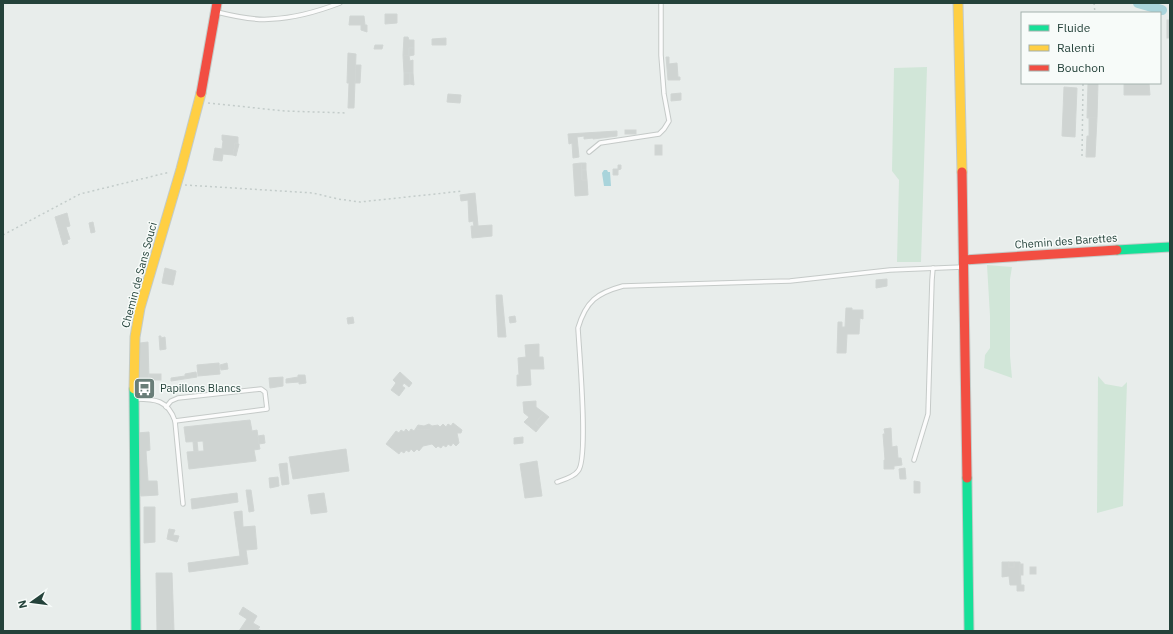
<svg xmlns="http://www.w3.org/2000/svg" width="1173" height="634" font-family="'IBM Plex Sans',sans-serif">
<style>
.green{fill:#d1e6d8}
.water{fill:#a9d4db}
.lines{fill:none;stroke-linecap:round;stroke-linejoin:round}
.canal{stroke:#a9d4db;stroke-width:10}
.building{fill:#cfd4d2;stroke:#d1d6d4}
.lane-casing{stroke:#c5cac8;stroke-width:5.5}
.fast-casing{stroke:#c3cbc8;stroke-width:11}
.slow-casing{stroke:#c3cbc8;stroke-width:11}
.jam-casing{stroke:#c3cbc8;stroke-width:11}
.path{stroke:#c3ccca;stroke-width:1.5;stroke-dasharray:2 3;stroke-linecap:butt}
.lane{stroke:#fcfcfc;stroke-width:3.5}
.fast{stroke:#16e098;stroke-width:9}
.slow{stroke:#ffcf43;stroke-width:9}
.jam{stroke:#f24e42;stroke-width:9}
.labels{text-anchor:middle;stroke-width:3;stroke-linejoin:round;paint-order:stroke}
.street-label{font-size:11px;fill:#24423a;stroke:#f7fbf9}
.poi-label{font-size:11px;fill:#24423a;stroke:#f7fbf9;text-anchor:start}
</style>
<rect width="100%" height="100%" fill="#e8edeb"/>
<!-- green -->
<g class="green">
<path d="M927,67l-6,195h-24l2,-82 -7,-9 2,-103z"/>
<path d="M987,265l25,2 -2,12v77l2,22 -28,-10 1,-13 5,-7v-32z"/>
<path d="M1098,376l7,8 17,3 5,-5 -4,124 -26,7z"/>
</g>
<!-- water -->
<path class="water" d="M604,170h3l1,2h2l1,14h-7l-2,-13z"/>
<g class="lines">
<!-- canal -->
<path class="canal" d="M1138,3l24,7"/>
</g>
<!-- building -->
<g class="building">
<path d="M385,14h12v9l-12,1z"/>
<path d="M350,16h14l1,9h2v7l-6,-2v-5h-12z"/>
<rect x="1167" y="20" width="3" height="18"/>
<path d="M404,37h4l1,3h5v8h-5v8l-6,-1z"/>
<path d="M446,38v7h-14v-6z"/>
<path d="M375,45h8l-1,4h-8z"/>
<path d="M409,48h5v7l-5,1z"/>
<path d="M348,53l8,1 -2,54h-6l1,-25h-2z"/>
<path d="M403,55l6,1 1,5 3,-1v13h-9z"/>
<path d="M666,57h3v7l8,-1 1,14h2v3h-12z"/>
<path d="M356,65h5l-1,18h-5z"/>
<path d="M404,73h6v11l-6,1z"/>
<path d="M410,73h3l1,12 -4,-1z"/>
<path d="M1088,83h10l-1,35h-10z"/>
<path d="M1124,83h25l1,12h-26z"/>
<path d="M1064,87l13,1 -2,49 -13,-1z"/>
<path d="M681,93v7l-10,1v-7z"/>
<path d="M448,94l13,1 -1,8 -13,-1z"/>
<path d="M1089,117l8,1 -2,39h-9l1,-21h2z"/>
<rect x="625" y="130" width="11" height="4"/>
<path d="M617,131v5l-24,3v-1l-9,1v-3l-7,1 2,20 -6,1 -1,-15 -3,1 -1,-10z"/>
<path d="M222,135l16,2v6h-3l-2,12 -10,-1 -1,7 -9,-1 2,-12 7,1 1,-8 -1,-1z"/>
<path d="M235,143l4,1 -3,12 -3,-1z"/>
<rect x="655" y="145" width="7" height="10"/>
<path d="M581,163l1,17h5l1,15 -13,1 -2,-32z"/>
<path d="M581,163h5v7h-4z"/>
<path d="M618,165h3v4l-3,1v5h-5v-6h5z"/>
<path d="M582,170h4l1,10h-5z"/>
<path d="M475,193l3,33 14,-1v11l-20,2 -1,-12h3l-1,-5 -4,1 -1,-22 -7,1 -1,-6z"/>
<path d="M67,213l3,13 -4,1 4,12 -3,1 1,3 -5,2 -8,-28z"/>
<path d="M93,222l2,10 -4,1 -2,-10z"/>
<path d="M165,268l11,3 -3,14 -11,-2z"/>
<path d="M887,279v7l-11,2v-8z"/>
<path d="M496,295h6l4,42h-8z"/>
<path d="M846,308h6v2h11v9l-3,-1 -1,16h-12l-1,19h-9l1,-31h4v5h3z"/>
<path d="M515,316l1,6 -6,1 -1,-6z"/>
<path d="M353,317l1,6 -6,1 -1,-6z"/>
<path d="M159,336h2v2l4,-1 1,12 -6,1z"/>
<path d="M148,342l1,38 -1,3 -3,1 -1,-3 -5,1 1,-39z"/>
<path d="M539,344v13h4l1,12h-14l1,16 -14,1v-11h2l-1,-17 8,-1 -1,-12z"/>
<path d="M219,363l1,11 -22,2 -1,-11z"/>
<path d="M227,363l1,6 -7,1 -1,-5z"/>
<path d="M196,372l1,5 -26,4v-3l14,-2v-2z"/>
<path d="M400,372l12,11 -3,4 -5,-4 -2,3 3,2 -6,8 -8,-6 5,-7 -3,-3z"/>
<rect x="149" y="374" width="12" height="6"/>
<path d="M298,375h7l1,8 -7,1v-2l-13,1v-4l12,-2z"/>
<path d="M283,377v9l-13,2 -1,-10z"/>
<path d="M536,401v6l8,6 -9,10 5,4 -4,5 -12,-10 5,-5 -5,-4 -1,-11z"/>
<path d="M544,413l5,4 -9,10 -5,-4z"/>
<path d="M250,420l2,11 5,-1 2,14 1,5 -6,1 2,11 -67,8 -2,-17 17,-1 -1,-10 -17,1 -2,-15z"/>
<path d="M453,423l9,7 -1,3h-4l2,10 -3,3 -3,-3 -2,3 -3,-2 -2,3 -3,-2 -2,3 -3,-2 -2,2 -4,-4 -9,2 -4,5 -2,-2 -3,3 -3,-3 -2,3 -3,-2 -2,3 -3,-2 -2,3 -13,-10 10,-13 3,2 2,-3 3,2 2,-3 3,3 2,-3 3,2 2,-3 3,2 11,-1 2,-3 6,-1 2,2 3,-3 3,3 2,-3 3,2z"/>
<path d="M429,424l3,2 -2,3 -11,1 -3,-2 2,-3 6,1z"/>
<path d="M891,428l1,19 5,-1 1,12h3l1,7 -8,1v3h-10v-9h1l-2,-26h2l-1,-5z"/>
<path d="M149,432l1,18 -4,1 2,30h9l1,14 -17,1 -4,-63z"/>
<path d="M264,435l1,8 -6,1 -1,-8z"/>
<path d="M523,437v6l-9,1v-6z"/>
<path d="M197,441l1,10 -4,1 -1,-10z"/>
<path d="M346,449l3,22 -56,8 -4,-22z"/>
<path d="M537,461l5,35 -17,2 -5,-34z"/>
<path d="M287,463l2,21 -7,1 -3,-21z"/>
<path d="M905,468l1,11h-6l-1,-10z"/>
<path d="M278,477l1,9 -9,2 -1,-10z"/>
<path d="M914,481l6,1v11h-6z"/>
<path d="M246,490h5l3,21 -5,1z"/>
<path d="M237,493l1,9 -46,7 -1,-10z"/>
<path d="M324,493l3,19 -16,2 -3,-19z"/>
<path d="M144,507h11v35l-11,1z"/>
<path d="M242,511l1,16 12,-1 2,23 -11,1 2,14 -59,8 -1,-9 52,-7 -6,-44z"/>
<path d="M169,529l6,1 -2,5 6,1 -2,6 -10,-3z"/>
<path d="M1002,562h7v5h5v-5h6l1,23h3v6h-7v-6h-7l-1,-9 -7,1z"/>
<rect x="1009" y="562" width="5" height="5"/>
<rect x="1020" y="564" width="3" height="11"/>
<rect x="1030" y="567" width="6" height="7"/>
<path d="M156,573h14l2,58h-15z"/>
<path d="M170,573h2l2,58h-2l-1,-8z"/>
<path d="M243,607l14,9 -4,7 7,4 -2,2 4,2h-23l8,-12 -8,-5z"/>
</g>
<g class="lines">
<defs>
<g id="lane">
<path d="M217,12c16,4 38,9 55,7 23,-1 47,-8 68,-16"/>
<path d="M589,152l11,-9 59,-9 5,-5 5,-8 -5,-27 -3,-39v-52"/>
<path d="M136,399c19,0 32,1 39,22l8,83"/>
<path d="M166,407l5,-6 7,-3 83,-9 4,3 2,17 -92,12"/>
<path d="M914,460l14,-46 4,-134 1,-12"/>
<path d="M557,482c6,-2 17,-5 21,-11 11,-12 1,-121 0,-143 8,-27 19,-35 45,-42l167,-5 100,-11 73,-3"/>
</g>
<g id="fast">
<path d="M1117,250l53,-3"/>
<path d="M134,389l2,242"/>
<path d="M967,478l2,153"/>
</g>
<g id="slow">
<path d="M958,3l4,169"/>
<path d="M134,389l1,-52 5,-29 41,-139 20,-76"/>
</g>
<g id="jam">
<path d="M201,93l16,-90"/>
<path d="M962,172l5,306"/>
<path d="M964,260l153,-10"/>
</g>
</defs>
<!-- lane casing -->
<use href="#lane" class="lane-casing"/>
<!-- fast casing -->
<use href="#fast" class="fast-casing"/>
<!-- slow casing -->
<use href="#slow" class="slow-casing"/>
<!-- jam casing -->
<use href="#jam" class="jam-casing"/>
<!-- path -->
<g class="path">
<path d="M1094,3l1,10"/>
<path d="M208,103l77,8 62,2"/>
<path d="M1082,156l1,-73"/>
<path d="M185,185l128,8 25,6 22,3 103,-11"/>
<path d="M3,235l77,-41 90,-22"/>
</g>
<!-- lane -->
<use href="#lane" class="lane"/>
<!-- fast -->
<use href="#fast" class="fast"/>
<!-- slow -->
<use href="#slow" class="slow"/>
<!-- jam -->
<use href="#jam" class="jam"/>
</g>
<!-- icons -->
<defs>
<symbol id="bus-square" viewBox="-11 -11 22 22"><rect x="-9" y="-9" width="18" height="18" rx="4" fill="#697e78" stroke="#f7fbf9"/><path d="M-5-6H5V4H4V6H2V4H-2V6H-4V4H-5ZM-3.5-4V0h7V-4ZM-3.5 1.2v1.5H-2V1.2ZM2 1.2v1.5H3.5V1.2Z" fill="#fff"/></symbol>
</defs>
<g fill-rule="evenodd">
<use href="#bus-square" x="132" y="376" width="25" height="25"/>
</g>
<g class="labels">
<!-- street labels -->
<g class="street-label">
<text transform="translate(1066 241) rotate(-4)" y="4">Chemin des Barettes</text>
<text transform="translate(139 275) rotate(-75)" y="4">Chemin de Sans Souci</text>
</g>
<!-- poi labels -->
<g class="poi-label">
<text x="160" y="392">Papillons Blancs</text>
</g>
</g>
<!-- border -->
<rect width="1173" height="634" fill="none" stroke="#24423a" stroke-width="8"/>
<!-- legend -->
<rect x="1021" y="12" width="140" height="72" fill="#f7fbf9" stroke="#a3b1ad"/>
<rect x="1029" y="25" width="20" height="6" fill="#16e098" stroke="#a3b1ad"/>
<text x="1057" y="32" font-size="12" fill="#24423a">Fluide</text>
<rect x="1029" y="45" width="20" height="6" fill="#ffcf43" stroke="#a3b1ad"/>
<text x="1057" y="52" font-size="12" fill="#24423a">Ralenti</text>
<rect x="1029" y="65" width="20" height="6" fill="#f24e42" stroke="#a3b1ad"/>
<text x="1057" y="72" font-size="12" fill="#24423a">Bouchon</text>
<!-- north arrow -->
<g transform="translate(32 602) rotate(256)" stroke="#f7fbf9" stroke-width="3" paint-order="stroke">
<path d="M0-3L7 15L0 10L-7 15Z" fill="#24423a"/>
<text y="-6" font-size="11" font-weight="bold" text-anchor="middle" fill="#24423a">N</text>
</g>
</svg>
